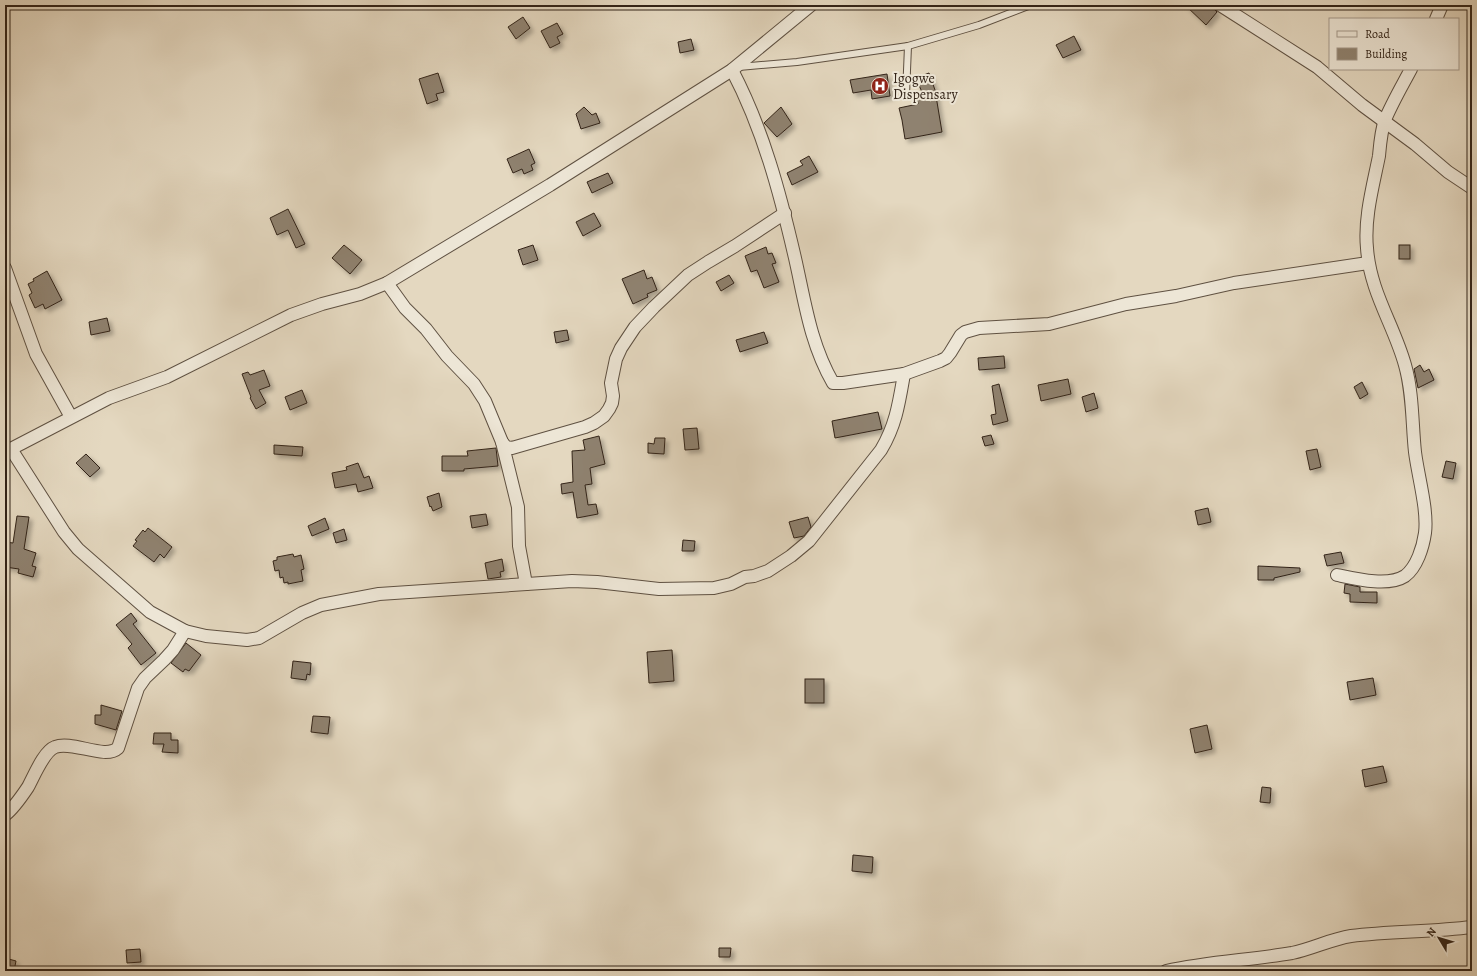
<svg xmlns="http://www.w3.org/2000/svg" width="1477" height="976" font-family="Alegreya,serif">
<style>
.building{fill:#8f826f;stroke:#332418;filter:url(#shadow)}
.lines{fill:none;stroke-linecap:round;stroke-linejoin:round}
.lane-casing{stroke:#5f5142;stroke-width:8}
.street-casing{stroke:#5f5142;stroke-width:14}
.lane{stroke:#ede6d6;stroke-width:6}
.street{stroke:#ede6d6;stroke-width:12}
.labels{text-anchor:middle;stroke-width:4;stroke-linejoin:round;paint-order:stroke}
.poi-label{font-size:14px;fill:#332418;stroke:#ede6d6;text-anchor:start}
</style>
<defs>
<filter id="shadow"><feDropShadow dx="3.5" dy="3.5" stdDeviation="2" flood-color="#0004"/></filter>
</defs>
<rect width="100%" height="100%" fill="#e4d8c0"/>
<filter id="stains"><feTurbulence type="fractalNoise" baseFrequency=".005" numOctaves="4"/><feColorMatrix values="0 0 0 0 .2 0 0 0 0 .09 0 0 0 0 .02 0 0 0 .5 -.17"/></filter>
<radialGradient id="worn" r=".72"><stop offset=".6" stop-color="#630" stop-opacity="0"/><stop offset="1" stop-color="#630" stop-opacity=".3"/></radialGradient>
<!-- building -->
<g class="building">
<path d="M1185,5h28l1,4 3,3 -11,13z"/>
<path d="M523,17l7,11 -14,11 -8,-12z"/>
<path d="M557,23l6,11 -6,3 3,6 -10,5 -9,-17z"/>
<path d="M1074,36l7,14 -18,8 -7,-13z"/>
<path d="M691,39l3,11 -14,3 -2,-11z"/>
<path d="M438,73l6,19 -8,2 2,6 -11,4 -8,-25z"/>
<path d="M929,73l6,17 7,42 -37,7 -3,-19 -3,-12 19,-4 -1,-6 7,-1 -8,-19z"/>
<path d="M887,74l3,22 -18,3 -1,-9 -18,3 -3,-13z"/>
<path d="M584,107l8,8 4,-2 4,10 -19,6 -5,-15z"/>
<path d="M781,107l11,17 -15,13 -13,-14z"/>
<path d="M529,149l6,14 -4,2 2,5 -9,4 -2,-5 -9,4 -6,-14z"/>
<path d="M809,156l9,16 -26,13 -5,-12 16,-8 -3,-4z"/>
<path d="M608,173l5,10 -21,10 -5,-11z"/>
<path d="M288,209l17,35 -9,4 -8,-18 -11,5 -7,-17z"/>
<path d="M594,213l7,13 -18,10 -7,-14z"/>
<path d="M344,245l18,15 -12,14 -18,-16z"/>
<path d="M533,245l5,15 -15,5 -5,-15z"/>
<rect x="1399" y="245" width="11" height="14"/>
<path d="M766,247l2,7 4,-1 4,10 -4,1 7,18 -15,6 -7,-18 -6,2 -6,-16z"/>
<path d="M644,270l3,9 5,-2 5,13 -10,4 1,3 -15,7 -11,-25z"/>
<path d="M47,271l15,29 -17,9 -2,-5 -8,4 -6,-13 3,-2 -4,-9 6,-3 -1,-2z"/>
<path d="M729,275l5,8 -13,8 -5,-9z"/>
<path d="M107,318l3,13 -19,4 -2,-13z"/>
<path d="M567,330l2,10 -13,3 -2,-11z"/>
<path d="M764,332l4,11 -28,9 -4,-12z"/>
<path d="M1004,356l1,12 -26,2 -1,-12z"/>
<path d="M1420,365l4,7 5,-3 5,11 -16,8 -4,-19z"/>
<path d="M264,370l6,16 -11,4 7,13 -10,6 -6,-11 1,-1 -9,-23 6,-2 2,3z"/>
<path d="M1068,379l3,15 -30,7 -3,-16z"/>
<path d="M1362,382l6,12 -8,5 -6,-12z"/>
<path d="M999,384l9,37 -15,4 -2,-10 5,-1 -4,-28z"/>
<path d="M302,390l5,13 -17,7 -5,-13z"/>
<path d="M1094,393l4,15 -12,4 -4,-15z"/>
<path d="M878,412l4,17 -47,9 -3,-17z"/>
<path d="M697,428l2,21 -14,1 -2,-21z"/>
<path d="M991,435l3,9 -9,2 -3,-9z"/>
<path d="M599,436l6,28 -15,4 2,16 -7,1 3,20 8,-1 2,10 -21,4 -4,-26 -11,2 -1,-10 12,-2 -1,-31 13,-1 -2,-10z"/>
<path d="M655,438h10l-1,16 -16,-1v-10l6,1z"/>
<path d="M274,445l29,2 -1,9 -28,-2z"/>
<path d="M496,448l2,18 -34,3v2h-22v-15h26l-1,-5z"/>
<path d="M1317,449l4,18 -11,3 -4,-19z"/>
<path d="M86,454l14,14 -10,9 -14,-14z"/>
<path d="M1446,461l10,2 -3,16 -11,-2z"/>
<path d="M358,463l6,15 5,-2 4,12 -15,4 -2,-8 -21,4 -3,-15 15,-3 -1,-3z"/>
<path d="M439,493l3,14 -9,4 -2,-5 -1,1 -3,-10z"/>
<path d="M1208,508l3,14 -13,3 -3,-14z"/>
<path d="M486,514l2,11 -16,3 -2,-12z"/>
<path d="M17,516l12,1 -5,32 12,4 -4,13 4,1 -3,10 -15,-4 1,-4 -14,-2v-25l8,1z"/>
<path d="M808,517l3,10 -7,9 -10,2 -5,-16z"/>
<path d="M325,518l4,11 -17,7 -4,-10z"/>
<path d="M148,528l24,19 -8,11 -4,-4 -6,8 -21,-16 4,-5 -2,-1 8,-10 2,2z"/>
<path d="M344,529l3,11 -11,3 -3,-10z"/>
<path d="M683,540l12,1 -1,10h-12z"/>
<path d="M1341,552l3,11 -17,3 -3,-11z"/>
<path d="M293,554l1,3 7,-2 3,14 -3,1 2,11 -15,3v-2l-4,1 -1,-6 -3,1 -1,-8 -4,1 -2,-10 4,-1v-3z"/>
<path d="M502,559l2,12 -4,1 1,5 -13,2 -3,-16z"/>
<path d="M1258,566l42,2v4l-26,6v2h-16z"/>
<path d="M1345,584l15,3v5h17v11l-27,-1v-8l-6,-1z"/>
<path d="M131,613l6,8 -4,3 23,29 -15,12 -13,-17 4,-4 -16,-19z"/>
<path d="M186,643l15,12 -12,16 -4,-2 -2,3 -12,-9z"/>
<path d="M672,650l2,31 -25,2 -2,-31z"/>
<path d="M293,661l18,2 -1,12 -3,-1 -1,6 -15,-2z"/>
<path d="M1373,678l3,17 -26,5 -3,-18z"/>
<rect x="805" y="679" width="19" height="24"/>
<path d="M101,705l21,6 -6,19 -21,-6v-9h6z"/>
<path d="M313,716l17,1 -2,17 -17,-2z"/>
<path d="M1207,725l5,24 -17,4 -5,-24z"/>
<path d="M154,733h17v7h7v13l-16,-1 2,-8h-11z"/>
<path d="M1383,766l4,16 -22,5 -3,-17z"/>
<path d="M1262,787l9,1 -1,15 -10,-1z"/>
<path d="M853,855l20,2 -1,16 -20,-2z"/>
<path d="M719,948h12l-1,9h-11z"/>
<path d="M140,949l1,13 -14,1 -1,-13z"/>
<path d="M5,958l11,3 -2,10h-9z"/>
</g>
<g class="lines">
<defs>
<g id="lane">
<path d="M739,67l58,-5 111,-16 71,-21 52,-20"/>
<path d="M906,95l2,-49"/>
</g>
<g id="street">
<path d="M1220,5l97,62 45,38 53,39 33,28 24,16"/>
<path d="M1436,19l6,-14"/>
<path d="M732,70c31,59 48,123 63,188 10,44 15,85 38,125h10l61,-9 36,-13 6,-3 4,-5 11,-18 4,-3 14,-4 70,-4 77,-20 50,-8 58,-13 134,-20"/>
<path d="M5,268l31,86 35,63"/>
<path d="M387,283l18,25 21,21 21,27 27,28 11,17 17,41 4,5 6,1 73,-21 9,-4 10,-7 5,-7 3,-6 1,-7 -2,-13 5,-24 5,-11 14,-21 19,-20 34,-32 20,-13 27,-16 50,-33"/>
<path d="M502,442l16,65 1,39 7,38"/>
<path d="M11,449l53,83 14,17 72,63 35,19 21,5 41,4 12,-2 43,-25 19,-8 58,-11 193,-13 25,1 62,7 55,-1 17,-4 14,-7 9,-1 14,-5 23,-15 18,-15 72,-91c15,-25 18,-47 23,-76"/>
<path d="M5,452l104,-54 58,-21 124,-62 31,-11 38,-10 27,-11 163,-98 182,-115 79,-65"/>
<path d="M1337,575c19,4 51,12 68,1 12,-9 18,-29 20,-43 3,-23 -7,-57 -10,-81 -3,-28 -2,-59 -10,-87 -11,-40 -35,-73 -38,-117 -3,-30 6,-62 12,-92 1,-11 2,-25 6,-36 7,-17 17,-34 26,-51"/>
<path d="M5,815c9,-7 17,-19 23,-28 6,-11 16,-36 27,-40 17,-7 50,13 63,1l20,-60 7,-10 19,-18 9,-10 12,-19"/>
<path d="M1166,971c41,-9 84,-11 126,-18 20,-4 39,-14 59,-17 40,-5 81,-4 121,-9"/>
</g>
</defs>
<!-- lane casing -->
<use href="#lane" class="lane-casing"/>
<!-- street casing -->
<use href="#street" class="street-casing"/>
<!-- lane -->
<use href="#lane" class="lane"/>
<!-- street -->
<use href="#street" class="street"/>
</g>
<!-- icons -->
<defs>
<symbol id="hospital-disc" viewBox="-11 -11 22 22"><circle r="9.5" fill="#8f2418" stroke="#ede6d6"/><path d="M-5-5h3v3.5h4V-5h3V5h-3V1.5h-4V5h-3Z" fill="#fff"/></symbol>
</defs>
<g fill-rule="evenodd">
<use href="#hospital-disc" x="870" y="76" width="20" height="20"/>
</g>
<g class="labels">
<!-- poi labels -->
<g class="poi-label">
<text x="893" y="83">Igogwe<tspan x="893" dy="16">Dispensary</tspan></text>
</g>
</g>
<!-- margin -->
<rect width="1477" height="976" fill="none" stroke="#e4d8c0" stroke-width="20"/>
<rect x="6" y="6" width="1465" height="964" fill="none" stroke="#332418" stroke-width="2"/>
<rect x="10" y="10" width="1457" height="956" fill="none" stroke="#332418"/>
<!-- legend -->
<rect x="1329" y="18" width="130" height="52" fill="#ede6d6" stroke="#a3988a"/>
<rect x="1337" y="31" width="20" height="6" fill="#ede6d6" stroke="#a3988a"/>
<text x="1365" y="38" font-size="12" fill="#332418">Road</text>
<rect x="1337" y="48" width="20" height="12" fill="#8f826f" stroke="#a3988a"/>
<text x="1365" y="58" font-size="12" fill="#332418">Building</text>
<!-- north arrow -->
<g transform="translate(1439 938) rotate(308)" stroke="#ede6d6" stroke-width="3" paint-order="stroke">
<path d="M0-3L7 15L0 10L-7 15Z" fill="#332418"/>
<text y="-6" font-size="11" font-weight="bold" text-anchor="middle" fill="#332418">N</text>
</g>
<rect width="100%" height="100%" filter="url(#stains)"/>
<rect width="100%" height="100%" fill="url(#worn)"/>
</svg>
